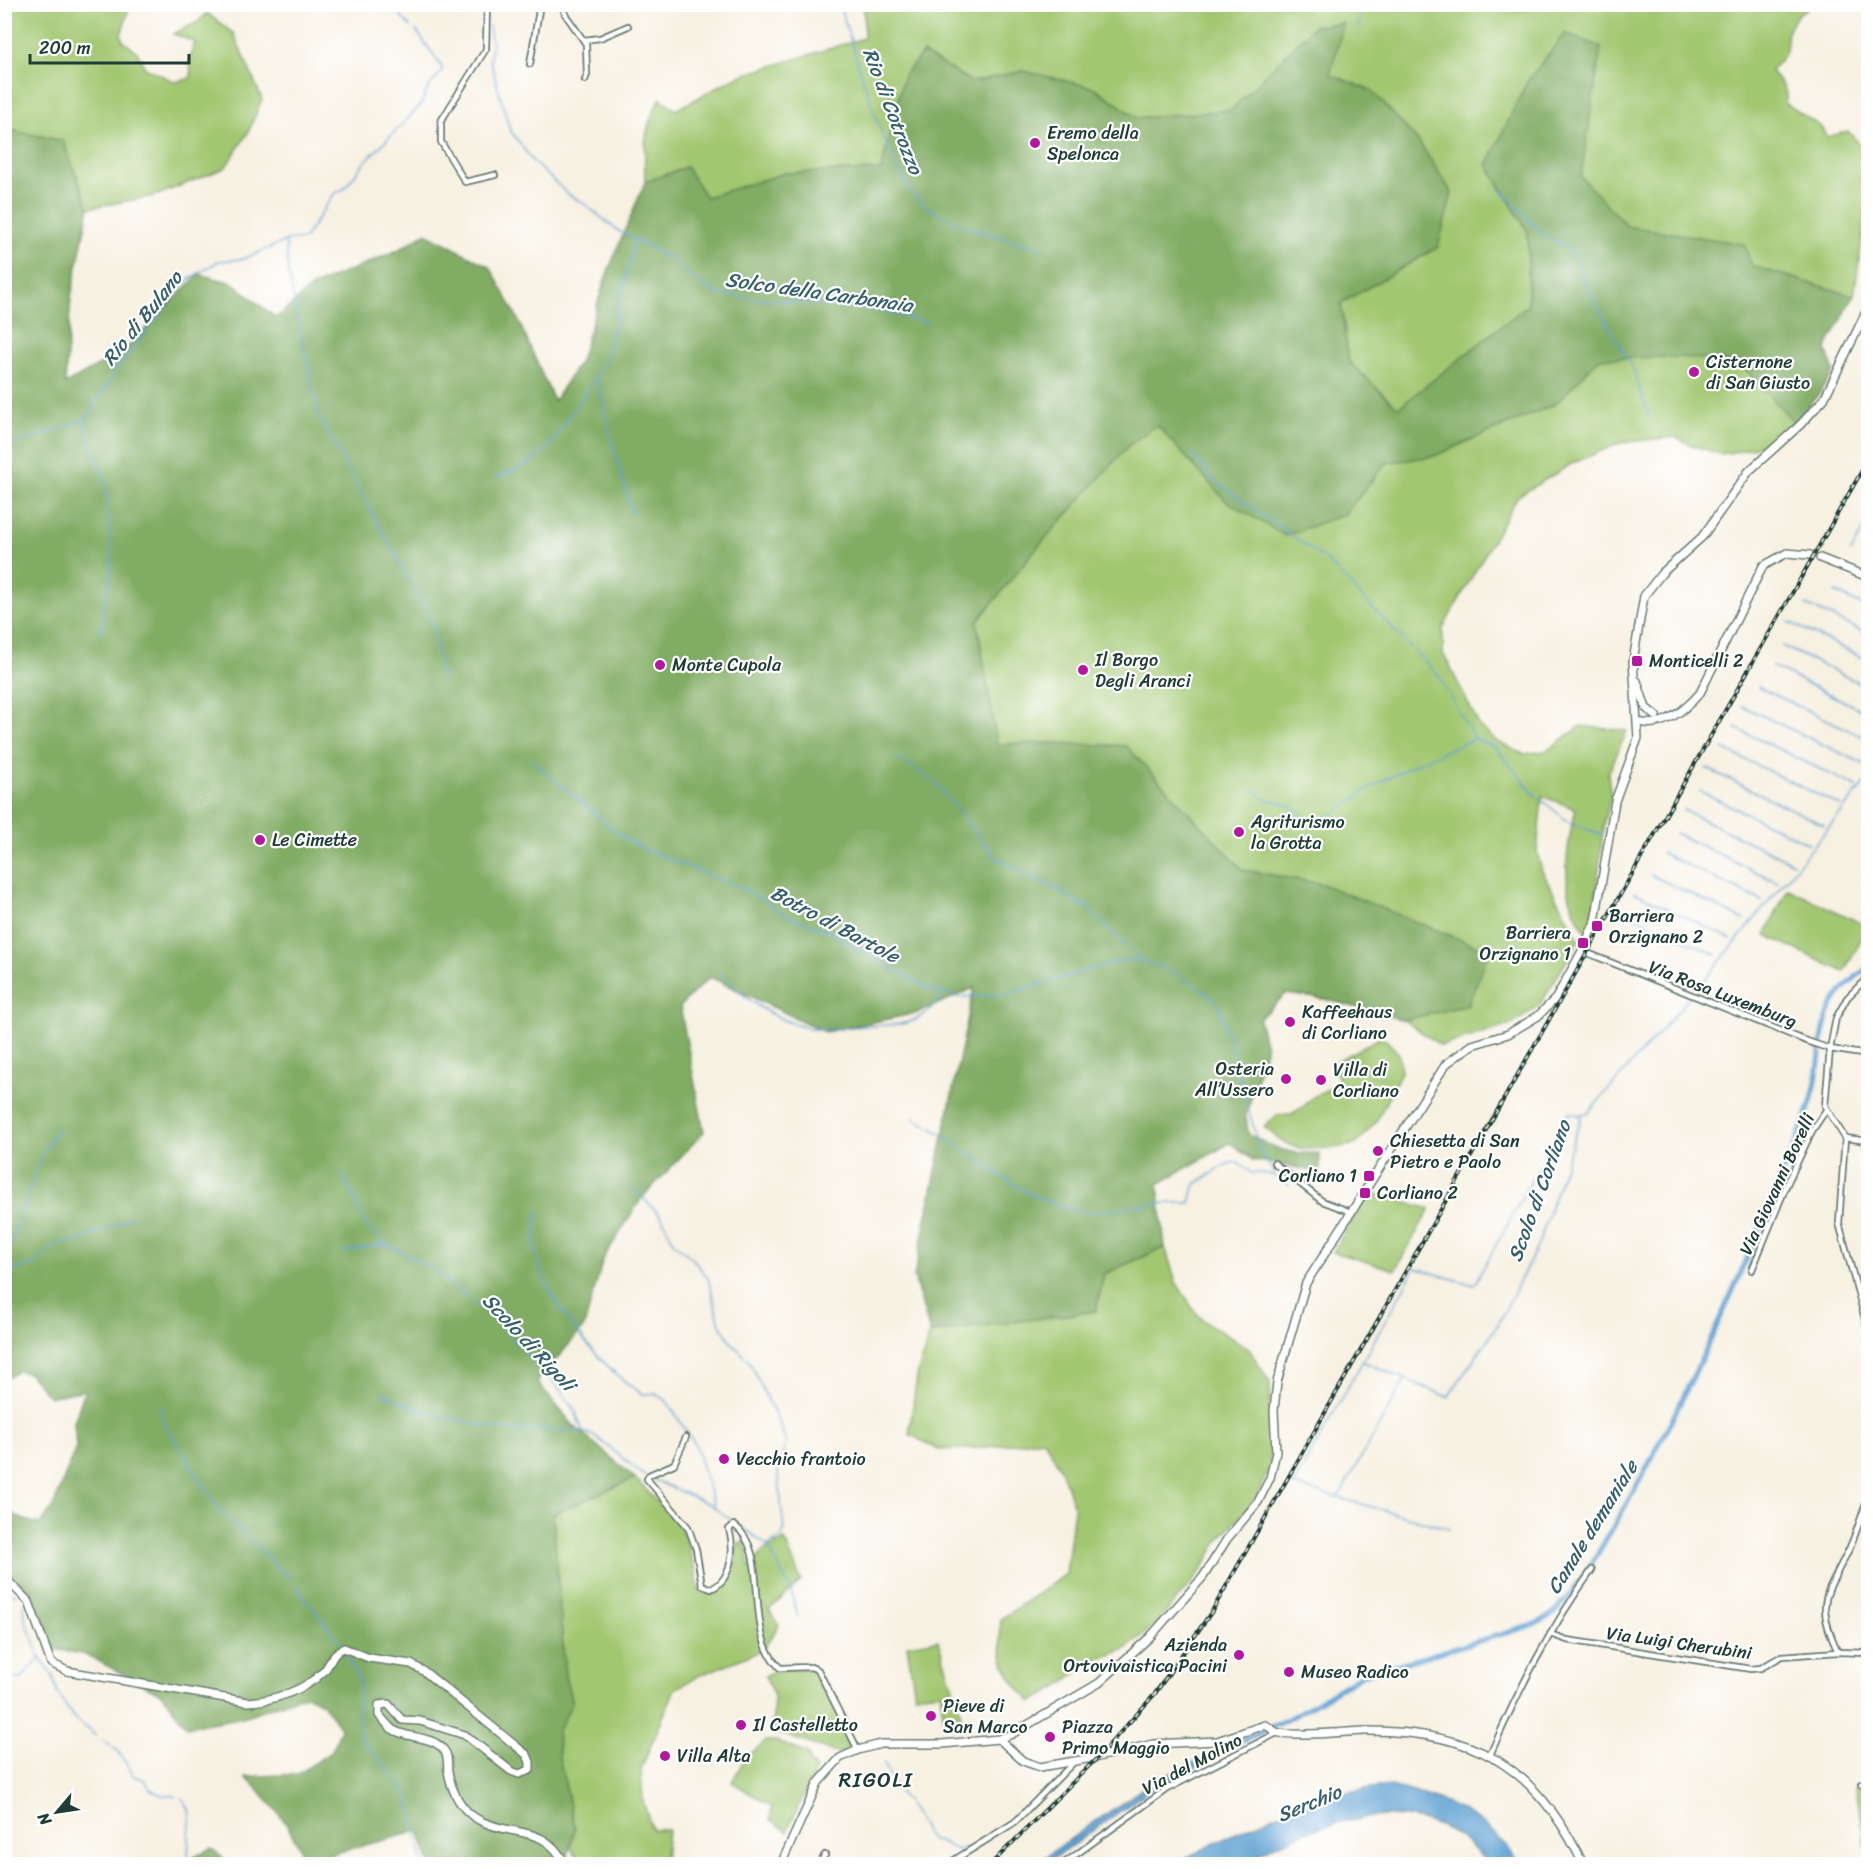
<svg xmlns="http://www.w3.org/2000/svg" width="1873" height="1869" font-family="Sriracha,sans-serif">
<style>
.green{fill:#a2c771;stroke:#608252;stroke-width:1.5}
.forest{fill:#81ac63;stroke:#50744c;stroke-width:1.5}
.water{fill:#5ea0d2;stroke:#3e6e83;stroke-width:1.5}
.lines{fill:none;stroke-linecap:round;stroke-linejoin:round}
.stream{stroke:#5ea0d2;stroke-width:1.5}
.canal{stroke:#5ea0d2;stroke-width:5}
.street-casing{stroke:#6b7c71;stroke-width:8}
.secondary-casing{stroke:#6b7c71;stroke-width:10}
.street{stroke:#fff;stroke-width:4.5}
.secondary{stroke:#fff;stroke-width:7}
.rail-casing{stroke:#1f3d34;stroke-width:4}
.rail{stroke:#fff;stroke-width:1.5;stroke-dasharray:4.5;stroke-linecap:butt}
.poi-dot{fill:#b5179e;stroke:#fff;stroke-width:2}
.labels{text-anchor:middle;stroke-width:4.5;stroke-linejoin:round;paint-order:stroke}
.poi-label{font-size:18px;fill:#1f3d34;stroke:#fff;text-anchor:start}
.street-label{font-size:18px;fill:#1f3d34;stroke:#fff}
.water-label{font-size:20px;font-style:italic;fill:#35606b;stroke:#fff}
.quarter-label{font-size:21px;letter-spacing:1.5px;fill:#1f3d34;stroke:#fff}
</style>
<rect width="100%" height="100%" fill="#fff"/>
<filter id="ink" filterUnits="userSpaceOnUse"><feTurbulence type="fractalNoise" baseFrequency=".0167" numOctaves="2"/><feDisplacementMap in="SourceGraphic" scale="12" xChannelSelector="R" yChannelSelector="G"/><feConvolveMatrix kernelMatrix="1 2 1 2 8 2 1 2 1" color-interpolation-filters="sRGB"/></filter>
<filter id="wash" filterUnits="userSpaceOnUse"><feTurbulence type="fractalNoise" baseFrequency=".008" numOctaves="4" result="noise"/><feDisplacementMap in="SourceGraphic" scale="24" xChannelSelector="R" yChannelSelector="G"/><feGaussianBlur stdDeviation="1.35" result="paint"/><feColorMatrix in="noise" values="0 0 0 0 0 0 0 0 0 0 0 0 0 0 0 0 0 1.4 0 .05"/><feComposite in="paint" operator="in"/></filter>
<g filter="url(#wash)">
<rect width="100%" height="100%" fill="#f7f1e2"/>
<!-- green -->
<g class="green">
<path d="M5,5h125l-9,30 2,6 14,11 8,16 31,14 15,-4 -1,-20 5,-16 -22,-8 25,-12 9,-9 27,21 28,65 -14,34 -23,35 -70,28 -66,12 -26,-67 -58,-12z"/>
<path d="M864,5h949l-15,9 -10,16 -2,22 -15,19c7,11 19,17 14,32l35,23 7,11 21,-6 20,22v44l-14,99 -69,-20 -18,116 27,30 -9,9 -23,14 -22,6 -20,3 -26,-8 -19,-9 -55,6 -47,20 -55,33 -75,132v25l37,74 19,16 25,11 22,-3 35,-25 46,5 -19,43 3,22 -7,25 -9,83 -8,28c-28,-33 -22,-84 -11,-123l-34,-13 -5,56 5,19 37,69 -39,65 -27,19 -72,22 -37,-26 64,-15 -146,-121 -79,-14 -117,-124 -72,-3 -57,1 -20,-122 57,-71 95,-106 28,-20 69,76 119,13 41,-51 48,-7 121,-52 45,-46h25l-97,-126v73l-130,103 -49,-46 -8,-59 97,-56 -258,-133 -43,4 -42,-30 -71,-17 -52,11 -49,-29 -19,22 -22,95 -97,3 -79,25 -20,-31 -41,15c-1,-30 -2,-59 16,-84l15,12 60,-33 128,-39z"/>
<path d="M1788,889l80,37 -24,46 -79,-37z"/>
<path d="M1379,1038l8,3 12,13 2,18 -25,50 -20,22 -22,4 -31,1 -19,-6 -20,-16 13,-12 14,-1 12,-7 10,-10 27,-14 -7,-20z"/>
<path d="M1369,1192l61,17 -35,61 -62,-18z"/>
<path d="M1165,1247l11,35 17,27 11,12 45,28 21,33v84l-15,34 -34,37 -22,37 -44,51 -29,24 -34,12 -37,28 -23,13c-28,-25 -34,-46 -31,-83l65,-45 8,-66 -12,-36 -18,-32 -65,8 -40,2 -30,-16 8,-58 13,-43 166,-22 8,-37z"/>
<path d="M635,1478l46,49 14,41 4,22 15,4c16,-10 22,-32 23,-50l8,-3 5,27 15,-19 20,-9 16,41 -32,29 10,15 -16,25 -65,26 -23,13 -34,80 2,32 9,29h16l-3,29 5,5h-87l-13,-17 5,-19 -16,-71 -2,-25 15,-29 -7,-27 -12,-162z"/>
<path d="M938,1640l25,81 -19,1 -4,-30 -25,3 -8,-50z"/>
<path d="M809,1668l11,9 34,70 -14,7 -68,-23 2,-35 -9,-20 14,-6z"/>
<path d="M766,1741h10l32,13 2,9 6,6 -29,62 -17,-12 2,-12 -40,-25 13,-24z"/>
<path d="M1868,1786v60h-4l1,-18 -3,-1 -6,-40z"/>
</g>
<!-- forest -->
<g class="forest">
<path d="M1344,23l-14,51 42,17 47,51 33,51 -14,54 -97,56 8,59 49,46 130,-103v-73l-41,-67 40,-83 38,-49 36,14 -20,130 46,49 117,18 8,22 102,30 -28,53 8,23 -19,27 -21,23 -55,-59 -58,-6 -81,1 -45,46 -121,52 -48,7 -41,51 -60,22 -59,-35 -69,-76 -28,20 -95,106 -57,71 20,122 57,-1 72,3 117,124 79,14 167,67 -21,54 -64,15 -80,-21 -38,-5 -27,25 7,28 -20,68 2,18c24,16 43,22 72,20v19l-67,-12 -23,-17 -72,41 7,63 -61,27 -8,37 -166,22 -16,-56 60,-289 -57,25 -92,19 -115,-55 -30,29 24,126 -63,67 -38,60 -19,68 -47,55 36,43 62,53 -82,36 12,162 7,27 -15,29 2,25 16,71 -9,36h-136l-11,-33 -115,30c-10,-33 -34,-61 -59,-84l53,-3 34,-23 9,-22 -19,-26 -16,-8 -66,23 -53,9 -26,-33 -74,-39 -33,-6c-15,-30 -19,-60 -49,-79l-1,-69c7,17 20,19 36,23l13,-17 23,-60 -2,-25 11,-32 -35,7 -22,-24 -10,-2 -13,9v-1251l58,12 26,67 -18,89 -6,87 57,-31 77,-79 34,9 43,35 35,-31 87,-37 28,-17 64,34 26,48 38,86 26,-40 26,-85 39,-94 41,-15 20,30 79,-24 96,-3 23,-95 19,-22 49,29 52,-11 71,17 42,30 94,-8 83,-84z"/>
<path d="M211,1848l19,16h-42l3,-5z"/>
</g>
<!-- water -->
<g class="water">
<path d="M1196,1761l2,5 -41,19 -111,79h-11l114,-80z"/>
<path d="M1390,1786c53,12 100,30 129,78h-31c-55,-69 -137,-52 -208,-21 -14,5 -27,18 -40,21 -15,4 -44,1 -60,0l2,-4c67,-34 132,-68 208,-74z"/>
</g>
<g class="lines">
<!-- stream -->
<g class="stream">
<path d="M407,4l-7,9 1,4 9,9"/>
<path d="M839,4c17,48 48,176 88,203 34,23 76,30 115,41"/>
<path d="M489,26l3,19 -2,15 20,70 24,33 35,32 13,7 35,28 50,27 28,23 23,14 163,17 47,12"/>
<path d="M1358,27l4,-23"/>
<path d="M1498,187l44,47 26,14 6,8 19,43 40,70 17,51"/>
<path d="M286,242l2,29 31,146 109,197 7,22 7,45"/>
<path d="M597,377l13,60 23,78"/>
<path d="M85,420l7,29 13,31 6,66v29l-6,22 -4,36"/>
<path d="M4,447l62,-20 21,-9 30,-49 69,-88 33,-20 24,-2 43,-18 18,-2 30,-45 11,-6 18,-24 58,-59 7,-17 14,-17v-4l-26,-37"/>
<path d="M1192,453l21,27 112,79 114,117 35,62 22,10 38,46 37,30 30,10"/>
<path d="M495,479l26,-12 26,-17 49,-74 10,-18 29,-118"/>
<path d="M1851,552l17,-31"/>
<path d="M1835,592l33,16"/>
<path d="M1806,605l62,29"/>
<path d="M1789,622l79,38"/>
<path d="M1782,646l86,41"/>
<path d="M1771,666l97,47"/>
<path d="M1758,687l110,52"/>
<path d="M1742,706l126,60"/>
<path d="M1735,728l122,59"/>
<path d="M1723,749l118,57"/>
<path d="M897,757l40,27 59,74 62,32 28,17 56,53"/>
<path d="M530,759l91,77 23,13 107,43 34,23 41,15 104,60 30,7 47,-3 112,-33c33,-3 55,10 81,28 9,6 15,9 20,19l40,142 14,24"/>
<path d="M1706,768l118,57"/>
<path d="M1253,790l11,8 28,8 20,18c22,-7 36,-23 55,-34 35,-21 70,-36 107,-51"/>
<path d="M1700,791l109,53"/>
<path d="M1683,810l110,53"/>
<path d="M1675,833l102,49"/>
<path d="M1662,853l100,48"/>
<path d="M1651,875l94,45"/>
<path d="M1634,892l97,47"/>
<path d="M1626,913l91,42"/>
<path d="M720,972c21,25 55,49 88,56 19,4 40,-2 60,-2 36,-2 51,1 75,-31"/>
<path d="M913,1118c60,29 106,88 177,94 10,1 21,-3 31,-4 23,-3 47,-6 69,-5l5,-19 30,-19 11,-3 16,11c17,0 23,1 37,12"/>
<path d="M343,1174l24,54 18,16 42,21 64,51 70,75 14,20 8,21"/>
<path d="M632,1187l29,29 13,27 18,15 16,20 12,46 11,18 18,19 31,64 6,18 -8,30 6,57 -2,7 -13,8"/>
<path d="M538,1211c-1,12 -4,25 -3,37 4,46 69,124 108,146h12l11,6 29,44 19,62"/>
<path d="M343,1252l42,-8"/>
<path d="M4,1265l37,-109 17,-28"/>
<path d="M4,1272l27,-6 28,-23 20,-2 53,-24"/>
<path d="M1364,1362l84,35 50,-73 40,-79 44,-130 5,-1 113,-128 168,-207"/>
<path d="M383,1393l43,20 56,12 29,5h65l19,6 50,40"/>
<path d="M160,1405l4,18 7,12 50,77 69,67"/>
<path d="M650,1478l59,26 59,42 23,45 7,27"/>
<path d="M1338,1498l67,-118"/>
<path d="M1450,1529l-157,-44 122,-217 59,17 95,-172 12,2"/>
<path d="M295,1585l45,58"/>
<path d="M4,1593l13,1"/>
<path d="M24,1602l1,16 15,41 12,15 5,18 16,25 23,19"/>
<path d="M345,1652l15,30 -2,32 3,25 41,46 7,12 14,67"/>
<path d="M4,1679h17l18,-20"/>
<path d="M102,1740l16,11 16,25 11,4 5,9 11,6 15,1"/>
<path d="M884,1763l11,24 21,27 10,20 5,5 27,11 9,-3"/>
<path d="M182,1798l7,11 1,10 -2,38 3,7"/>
</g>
<!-- canal -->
<path class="canal" d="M1192,1765l102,-49 68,-41 168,-49c11,-4 22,-10 30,-19 25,-27 52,-79 71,-111 52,-92 96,-189 137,-287 13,-34 29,-67 41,-101 20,-56 -1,-101 59,-140"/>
</g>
</g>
<g filter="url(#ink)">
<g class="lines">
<defs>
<g id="street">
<path d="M487,4l-1,45 -45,72v21l24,40 30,-7"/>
<path d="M562,4l3,10 21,30 1,31 -2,5"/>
<path d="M584,40l16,-2 28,-12"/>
<path d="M530,64l10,-60"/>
<path d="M1590,954l214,86 26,9 38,6"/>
<path d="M1868,977l-21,21 -11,20 -6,31 -5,57 20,32 -6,85 29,107"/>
<path d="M1845,1138l23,3"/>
<path d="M1274,1163l48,38 29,11"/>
<path d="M1752,1270l35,-86 25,-53 14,-21"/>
<path d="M686,1437l-12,27 -25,11 -2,4 41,48 8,22 6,36 9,4c21,-9 24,-40 18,-60l5,-4c38,27 8,107 46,143l31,-1 7,3 40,80"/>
<path d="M1868,1498c-6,16 -11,33 -18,49 -22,47 -37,52 -12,105l30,1"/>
<path d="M1550,1634l17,6 184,29 10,-1 21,-12 56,-4"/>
<path d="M1490,1755c29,-66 60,-127 102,-185"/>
<path d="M1862,1784l6,-1"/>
<path d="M819,1864l6,-9"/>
<path d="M948,1864l67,-42 59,-60"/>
<path d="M1063,1864l104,-75 110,-56"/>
</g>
<g id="secondary">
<path d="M1820,558l48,19"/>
<path d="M1637,681l9,27 10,8"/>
<path d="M1639,722c23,7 46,-12 61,-29l63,-127 24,-13 23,2"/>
<path d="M4,1577l25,25 22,61 16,8 181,31c25,-1 57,-12 75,-30 8,-8 9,-20 21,-24l25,10 42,6 14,8 102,83 3,7v8l-11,4 -8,-3 -46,-36 -45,-14 -18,-1 -14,-16 -9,1v10c4,4 8,10 13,14 14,10 39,6 51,20 6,6 4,14 5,22 3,19 13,40 31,49 34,18 65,3 86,44"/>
<path d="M999,1739l24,22 17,6 58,-10 55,-13 64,-3 48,-16c4,1 7,5 11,7 11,5 72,0 88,-1 109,-1 172,34 219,133"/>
<path d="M781,1864l37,-81 22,-25 18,-8 23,-6h61l57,-5 13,-5 87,-51 51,-46 53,-60 24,-38 31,-37 12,-24 6,-26 -2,-42 3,-28 29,-99 140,-219 26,-19 36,-11 30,-18 18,-18 25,-45 14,-31 20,-121 23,-63 -5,-77 11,-65 18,-23 40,-36 47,-66 51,-46 24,-26 44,-91"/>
</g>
</defs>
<!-- street casing -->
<use href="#street" class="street-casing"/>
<!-- secondary casing -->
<use href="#secondary" class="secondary-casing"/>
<!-- street -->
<use href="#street" class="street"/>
<!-- secondary -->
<use href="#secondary" class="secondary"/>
<defs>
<path id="rail" d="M991,1864l107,-107 56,-62 58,-84 656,-1151"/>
</defs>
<!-- rail casing -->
<use href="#rail" class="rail-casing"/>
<!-- rail -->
<use href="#rail" class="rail"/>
</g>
</g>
<!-- markers -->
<g class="poi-dot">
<circle cx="1035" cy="143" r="6"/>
<circle cx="1694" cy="372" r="6"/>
<rect x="1631" y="655" width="12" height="12" rx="3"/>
<circle cx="660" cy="665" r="6"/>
<circle cx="1083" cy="670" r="6"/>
<circle cx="1239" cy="832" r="6"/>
<circle cx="260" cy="840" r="6"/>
<rect x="1591" y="920" width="12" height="12" rx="3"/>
<rect x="1577" y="937" width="12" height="12" rx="3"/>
<circle cx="1290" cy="1022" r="6"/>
<circle cx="1286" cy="1079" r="6"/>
<circle cx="1321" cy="1080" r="6"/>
<circle cx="1378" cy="1151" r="6"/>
<rect x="1363" y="1170" width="12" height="12" rx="3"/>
<rect x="1359" y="1187" width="12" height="12" rx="3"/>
<circle cx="724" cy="1459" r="6"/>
<circle cx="1239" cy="1655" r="6"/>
<circle cx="1289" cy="1672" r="6"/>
<circle cx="931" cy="1716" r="6"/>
<circle cx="741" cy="1725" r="6"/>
<circle cx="1050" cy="1737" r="6"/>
<circle cx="665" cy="1756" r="6"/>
</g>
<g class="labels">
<!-- poi labels -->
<g class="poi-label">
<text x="1047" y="139">Eremo della<tspan x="1047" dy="21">Spelonca</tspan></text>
<text x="1706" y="368">Cisternone<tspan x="1706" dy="21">di San Giusto</tspan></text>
<text x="1095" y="666">Il Borgo<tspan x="1095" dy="21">Degli Aranci</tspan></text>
<text x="1649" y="667">Monticelli 2</text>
<text x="672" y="671">Monte Cupola</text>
<text x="1251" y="828">Agriturismo<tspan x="1251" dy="21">la Grotta</tspan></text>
<text x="272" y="846">Le Cimette</text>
<text x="1609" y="922">Barriera<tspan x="1609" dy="21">Orzignano 2</tspan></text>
<text x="1571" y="939" text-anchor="end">Barriera<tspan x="1571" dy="21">Orzignano 1</tspan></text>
<text x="1302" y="1018">Kaffeehaus<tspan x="1302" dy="21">di Corliano</tspan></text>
<text x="1274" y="1075" text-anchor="end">Osteria<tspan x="1274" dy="21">All’Ussero</tspan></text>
<text x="1333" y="1076">Villa di<tspan x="1333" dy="21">Corliano</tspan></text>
<text x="1390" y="1147">Chiesetta di San<tspan x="1390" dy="21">Pietro e Paolo</tspan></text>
<text x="1357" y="1182" text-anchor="end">Corliano 1</text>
<text x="1377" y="1199">Corliano 2</text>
<text x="736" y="1465">Vecchio frantoio</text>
<text x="1227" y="1651" text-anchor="end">Azienda<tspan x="1227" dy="21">Ortovivaistica Pacini</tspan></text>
<text x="1301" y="1678">Museo Radico</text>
<text x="943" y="1712">Pieve di<tspan x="943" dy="21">San Marco</tspan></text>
<text x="753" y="1731">Il Castelletto</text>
<text x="1062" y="1733">Piazza<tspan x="1062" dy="21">Primo Maggio</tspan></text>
<text x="677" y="1762">Villa Alta</text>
</g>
<!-- street labels -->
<g class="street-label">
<text transform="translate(1723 994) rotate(21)" y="6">Via Rosa Luxemburg</text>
<text transform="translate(1777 1184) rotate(-65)" y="6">Via Giovanni Borelli</text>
<text transform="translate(1679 1643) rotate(8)" y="6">Via Luigi Cherubini</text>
<text transform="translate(1192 1764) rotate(-28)" y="6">Via del Molino</text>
</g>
<!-- water labels -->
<g class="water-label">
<text transform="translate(893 111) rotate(69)" y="7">Rio di Cotrozzo</text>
<text transform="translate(819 292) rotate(8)" y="7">Solco della Carbonaia</text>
<text transform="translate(142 318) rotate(-51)" y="7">Rio di Bulano</text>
<text transform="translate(835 924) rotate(28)" y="7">Botro di Bartole</text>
<text transform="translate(1539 1191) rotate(-70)" y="7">Scolo di Corliano</text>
<text transform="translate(529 1342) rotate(47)" y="7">Scolo di Rigoli</text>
<text transform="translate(1592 1527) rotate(-58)" y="7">Canale demaniale</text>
<text transform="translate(1309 1803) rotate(-22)" y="7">Serchio</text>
</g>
<!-- quarter labels -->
<g class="quarter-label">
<text x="876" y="1787">RIGOLI</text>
</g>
</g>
<!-- margin -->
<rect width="1873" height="1869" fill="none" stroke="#fff" stroke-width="24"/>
<!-- north arrow -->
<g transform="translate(57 1812) rotate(241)" stroke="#ffffff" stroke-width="4.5" paint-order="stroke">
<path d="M0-4.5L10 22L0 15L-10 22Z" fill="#1f3d34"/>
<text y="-9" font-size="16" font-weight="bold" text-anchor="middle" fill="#1f3d34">N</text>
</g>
<!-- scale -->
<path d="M30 54v9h159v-9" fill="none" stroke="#1f3d34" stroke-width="3"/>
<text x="39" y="54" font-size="18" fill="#1f3d34" stroke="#ffffff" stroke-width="4.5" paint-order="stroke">200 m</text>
</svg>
